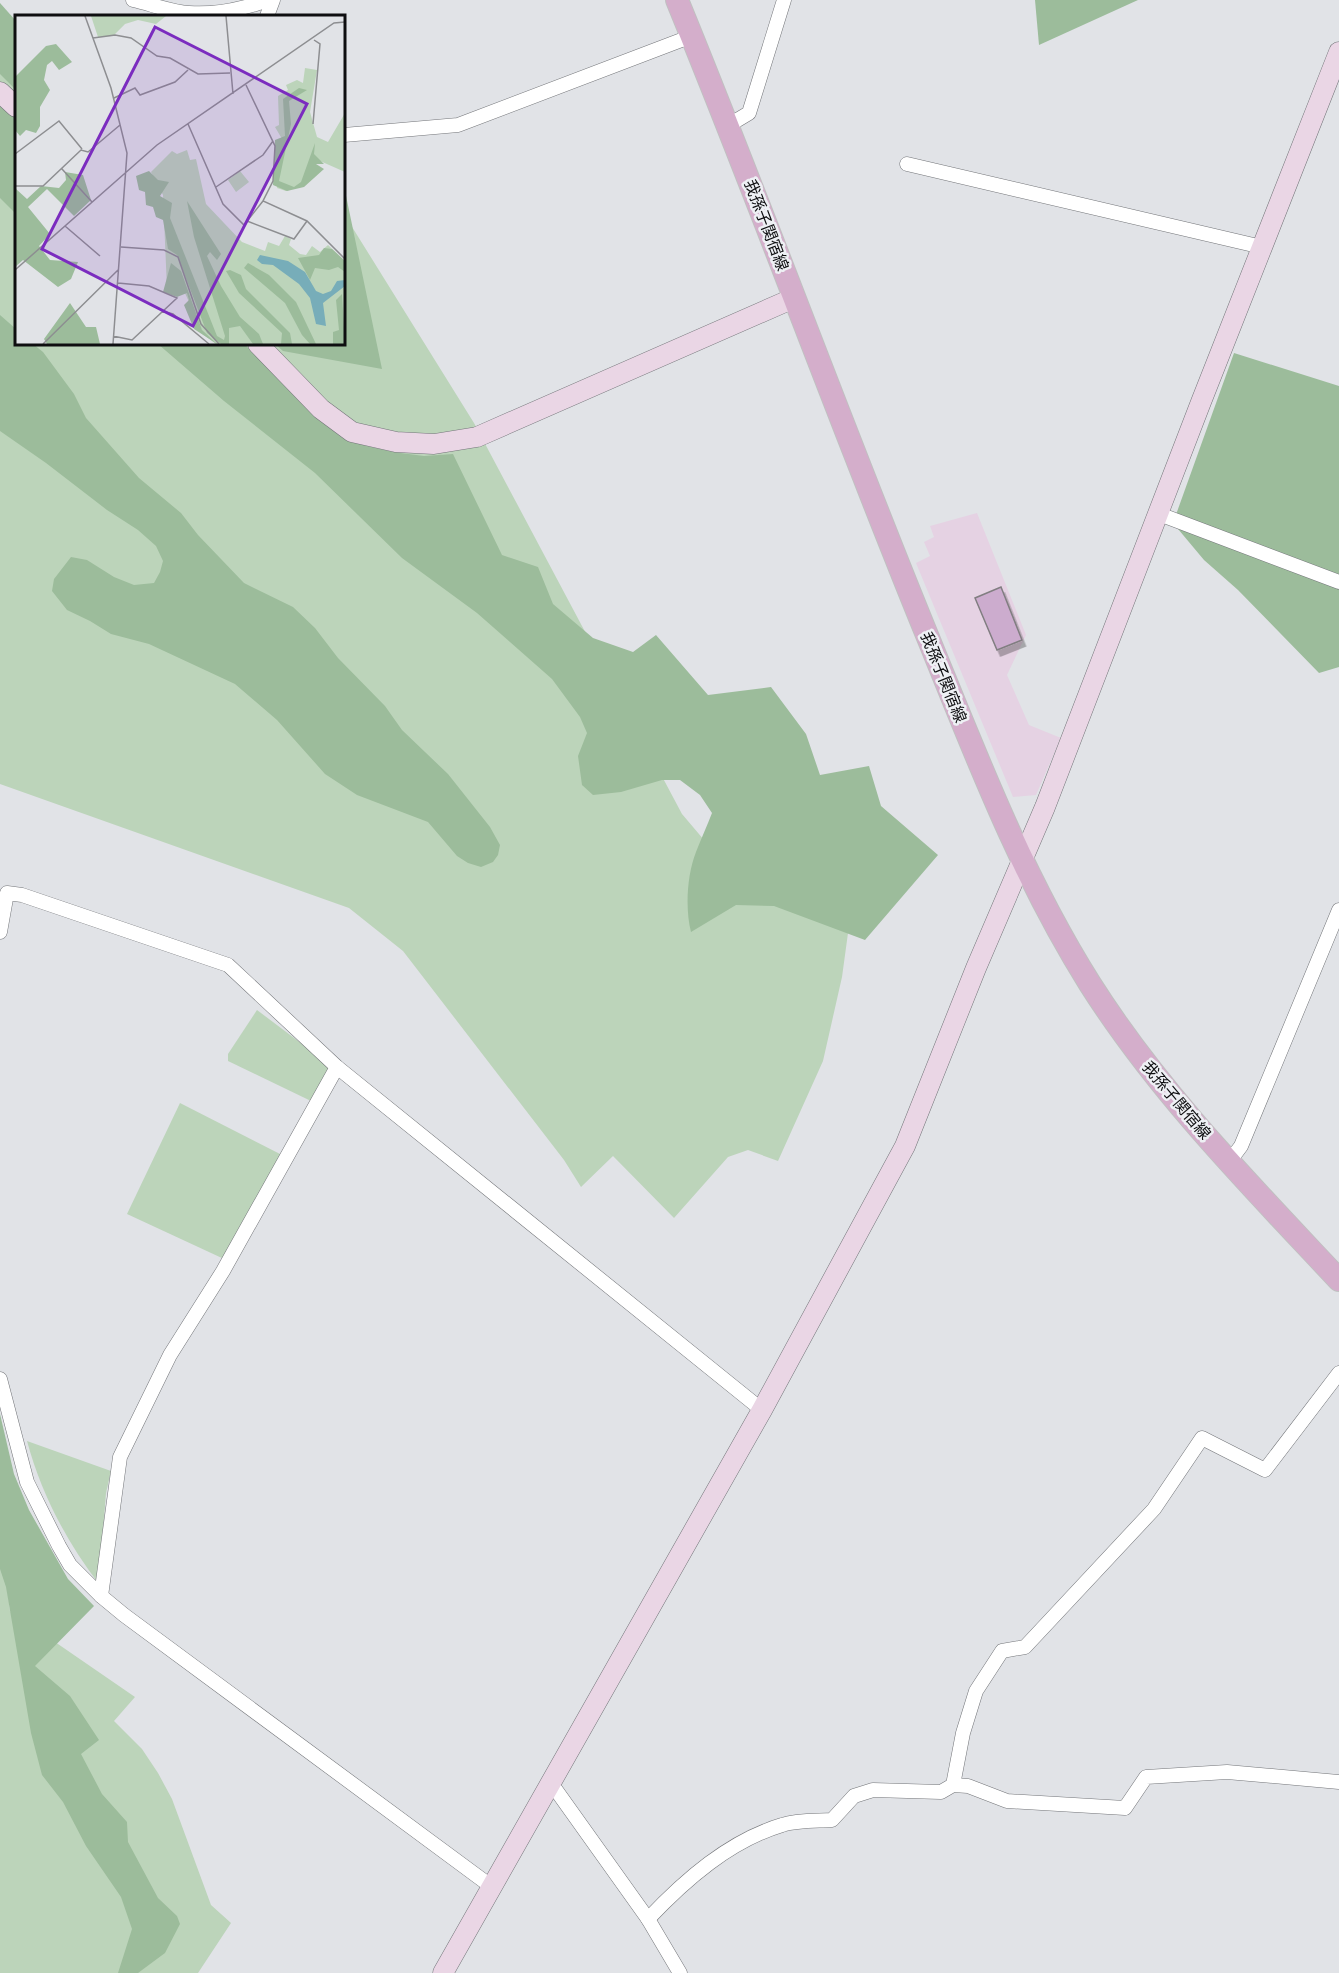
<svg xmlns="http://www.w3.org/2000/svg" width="1339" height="1973" font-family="Helvetica,'Noto Sans JP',sans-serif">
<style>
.commercial{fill:#e5d2e3}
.green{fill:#bcd4ba}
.forest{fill:#9cbc9b}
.building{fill:#ccacce;stroke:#817e81;stroke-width:1.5;filter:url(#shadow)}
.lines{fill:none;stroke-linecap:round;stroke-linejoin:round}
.street-casing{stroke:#737579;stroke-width:15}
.secondary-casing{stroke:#737579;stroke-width:21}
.primary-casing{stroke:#c0c0c1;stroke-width:24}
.street{stroke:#fff;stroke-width:14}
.secondary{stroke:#ead6e5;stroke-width:20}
.primary{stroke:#d4aecb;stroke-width:22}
.labels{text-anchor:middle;stroke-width:5;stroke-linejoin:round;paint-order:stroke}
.street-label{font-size:16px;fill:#0e0e10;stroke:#eef0f4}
.inset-road{fill:none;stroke:#8d8e91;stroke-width:1.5}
.view{fill:#7b2cbf;fill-opacity:0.15;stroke:#7b2cbf;stroke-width:3}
.inset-edge{fill:none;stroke:#0e0e10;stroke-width:3}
</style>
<defs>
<filter id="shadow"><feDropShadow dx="3.5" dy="6" stdDeviation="0" flood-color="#0004"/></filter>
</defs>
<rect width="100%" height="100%" fill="#e1e3e7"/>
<!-- commercial -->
<path class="commercial" d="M977,513l49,122 -19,40 22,50 32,13 -25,57 -23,2 -97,-234 14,-7 -6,-14 10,-5 -4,-11z"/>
<!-- green -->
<g class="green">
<path d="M0,45l16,13v286h328v-130l130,209 208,391 39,46 127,73 -6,44 -19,84 -45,100 -30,-11 -20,7 -54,61 -61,-62 -32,31 -17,-27 -161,-209 -54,-43 -349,-124z"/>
<path d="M257,1010l69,52 3,7 -18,32 -83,-40v-7z"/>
<path d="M180,1103l102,52 -58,104 -97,-45z"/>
<path d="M27,1441l84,30 -5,22 -7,91c-33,-43 -58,-91 -72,-143z"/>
<path d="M0,1518l10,93 125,86 -21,24 28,28 16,24 14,26 39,106 20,18 -33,50h-198z"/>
</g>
<!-- forest -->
<g class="forest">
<path d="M1035,0h103l-99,45z"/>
<path d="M0,3l16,18v69l-16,-16z"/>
<path d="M0,103l16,16v95l-16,-16z"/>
<path d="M344,186l38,183 -99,-18 -8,-7h69z"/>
<path d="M0,315l16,14v15h17l10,8 31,42 12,24 53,60 42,35 17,22 46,48 49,24 22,21 23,30 47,48 17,24 46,44 42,53 10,18 -2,10 -5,7 -12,5 -13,-4 -11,-7 -29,-34 -71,-27 -32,-21 -48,-54 -42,-36 -86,-40 -38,-10 -21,-13 -23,-11 -15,-19 2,-12 17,-22 16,3 27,17 20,8 20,-2 6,-11 3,-11 -7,-15 -18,-16 -31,-20 -61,-47 -46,-32z"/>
<path d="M158,344h86l95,89 27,13 27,6 31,4 29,-2 49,101 36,12 15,37 40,34 40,14 23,-17 52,60 63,-8 35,47 14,41 49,-9 12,40 57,49 -73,85 -91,-34 -38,-1 -45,27c-6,-24 -4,-57 5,-80 5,-13 11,-26 16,-39l-12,-18 -20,-15h-18l-41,12 -28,3 -11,-10 -4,-29 9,-23 -7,-16 -28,-38 -75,-66 -75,-55 -87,-85 -91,-72z"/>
<path d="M1234,353l105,33v281l-20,6 -81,-83 -34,-30 -31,-37z"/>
<path d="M0,1414l14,60 15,36 39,69 26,27 -59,60 35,30 29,44 -18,14 21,40 25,28 1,20 30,56 19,18 3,8 -15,29 -27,20h-20l14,-44 -11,-32 -35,-51 -23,-44 -21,-27 -11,-42 -25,-146 -6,-18z"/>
</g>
<!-- building -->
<path class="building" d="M1001,587l21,53 -25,10 -22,-52z"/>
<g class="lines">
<defs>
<g id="street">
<path d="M133,0c18,4 38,12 56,13 28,2 54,-4 79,-13"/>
<path d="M267,16l6,-16"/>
<path d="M729,125l20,-12 35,-113"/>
<path d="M344,135l114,-10 234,-89"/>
<path d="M907,164l355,83"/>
<path d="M1159,514l180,68"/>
<path d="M0,932l7,-39 15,2 206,70 109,102 425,343"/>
<path d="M1229,1162l12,-16 98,-236"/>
<path d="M0,1379l27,103 32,64 11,19 31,31 23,19 368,272"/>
<path d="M101,1596l19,-139 50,-102 53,-84 114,-204"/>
<path d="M551,1783l97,136 32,54"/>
<path d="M953,1785l10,-52 13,-42 26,-40 23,-4 129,-138 48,-71 63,32 74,-97"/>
<path d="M648,1919c37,-39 81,-78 134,-94 15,-5 34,-4 50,-5l22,-24 19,-6 68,2 12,-7 15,1 39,15 118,7 21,-31 81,-5 112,10"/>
</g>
<g id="secondary">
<path d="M0,92l16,15"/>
<path d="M258,344l63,65 31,23 44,10 38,2 43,-7 317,-139"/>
<path d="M443,1973l319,-563 143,-264 71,-178 69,-161 156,-405 138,-350"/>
</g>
<path id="primary" d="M677,0c87,212 165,428 252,640 48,118 93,236 161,344 69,109 161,202 249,296"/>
</defs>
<!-- street casing -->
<use href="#street" class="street-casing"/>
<!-- secondary casing -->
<use href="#secondary" class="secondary-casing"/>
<!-- primary casing -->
<use href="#primary" class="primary-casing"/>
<!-- street -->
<use href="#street" class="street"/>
<!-- secondary -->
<use href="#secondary" class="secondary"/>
<!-- primary -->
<use href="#primary" class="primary"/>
</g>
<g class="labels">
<!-- street labels -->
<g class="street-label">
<text transform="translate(767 225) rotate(69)" y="6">我孫子関宿線</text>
<text transform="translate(944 677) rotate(68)" y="6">我孫子関宿線</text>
<text transform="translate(1177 1100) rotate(50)" y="6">我孫子関宿線</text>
</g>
</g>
<!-- overview -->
<g transform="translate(15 15)">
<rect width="330" height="330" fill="#e1e3e7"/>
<path d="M76,1h75l-10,8 -18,-4 -13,4 -12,12 -15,1zM290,53l12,2 -7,42 7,25 11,5 17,-29v59l-34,-15 -9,29 -16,5 -9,-3 8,-44 -10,-17 4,-2 -1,-29 10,-6 -2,-5 11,-5 6,3zM172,135l3,10 6,-1 10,45 36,38 23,9 3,-9 11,4 6,-10 6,3 -2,6 11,9 6,1 6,-9 8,6 8,-7 17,16v83h-129l-12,-9 -20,-44 -17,-2 -4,-94 -12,-23 21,-21 5,3zM225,156l9,11 -13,10 -8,-12z" fill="#bcd4ba"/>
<path d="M41,29l16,18 -13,8 -7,-9 -5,4 -3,15 6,10 -10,17v19l-4,7 -10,-3 -6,6 -5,-6v-53l31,-31zM284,73l8,2 -18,11 2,23 -12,57 15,6 7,-5 14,-39 -1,11 10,10h-8l8,5 -20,18 -17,4 -14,-6 2,-45 10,-4 -2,-37zM134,156l9,9 11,2 -9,14 12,7 -2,15 47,118 7,4 1,-4 -31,-99 -7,-36 34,53 -4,6 -7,-8 -3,4 14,30 19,31 19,17 4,10h-10l-13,-18 -11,2v16h-8l-14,-11 -30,-78 -9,-6 -5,-29 -7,-3 -3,-10 -7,-2 -1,-13 -6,-2 -3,-14zM50,157l18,3 8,25 -17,16 -27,-27 -19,18 22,27 -11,12 11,14 28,2 -7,17 -13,8 -35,-27 -8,7v-73l1,-5 11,10 14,-13 18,2 7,-8zM309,233l8,1 13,12v11l-7,-5 -9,3 -14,-2 -5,12 -12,-22 21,-3zM156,248l10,8 21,59 15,14 -23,-15 -10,-24 5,-5 -2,-7 -10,4 -14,-5zM233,248l21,12 27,27 20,42h-6l-8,-9 -17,-32 -41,-35zM215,255l11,5 5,14 44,44 2,11h-11l1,-11 -43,-40 -13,-22zM327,279l3,50h-12v-12l6,-2 -3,-30zM55,288l16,24h10l4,17h-53l-3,-5z" fill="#9cbc9b"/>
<path d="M245,240l28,6 17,11 11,19 7,3 8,-3 6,-10 8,-1v6l-22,17 3,23 -10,-2 -6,-26 -11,-14 -26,-19 -11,-1 -5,-4z" fill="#77adb9"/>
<path class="inset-road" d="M70,1l26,72 16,65 -14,191M211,1l7,78M78,23l22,-3 16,3 26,18 13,2 28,16 32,-1M231,70l29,61 -2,35 -10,20 44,20 38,38M99,83l21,-10 5,7 35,-13 13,-12M173,109l35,80 21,21 19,-24M298,109l7,-80 -6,-4M0,139l44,-33 23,28M47,154l30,33M0,171h28l38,-36 7,2 32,-27M201,172l47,-32 10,-14M232,206l47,18 13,-18M50,211l35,30M106,232l43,3 14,7 23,67 18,20M0,255l142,-125 177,-122 11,-1M147,296l11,3 36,30M98,321l19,4 45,-42 -28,-12 -31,-3M28,329l75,-74"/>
<path class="view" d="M140,12l152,77 -114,222 -151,-77z"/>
<rect width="330" height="330" class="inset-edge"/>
</g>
</svg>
